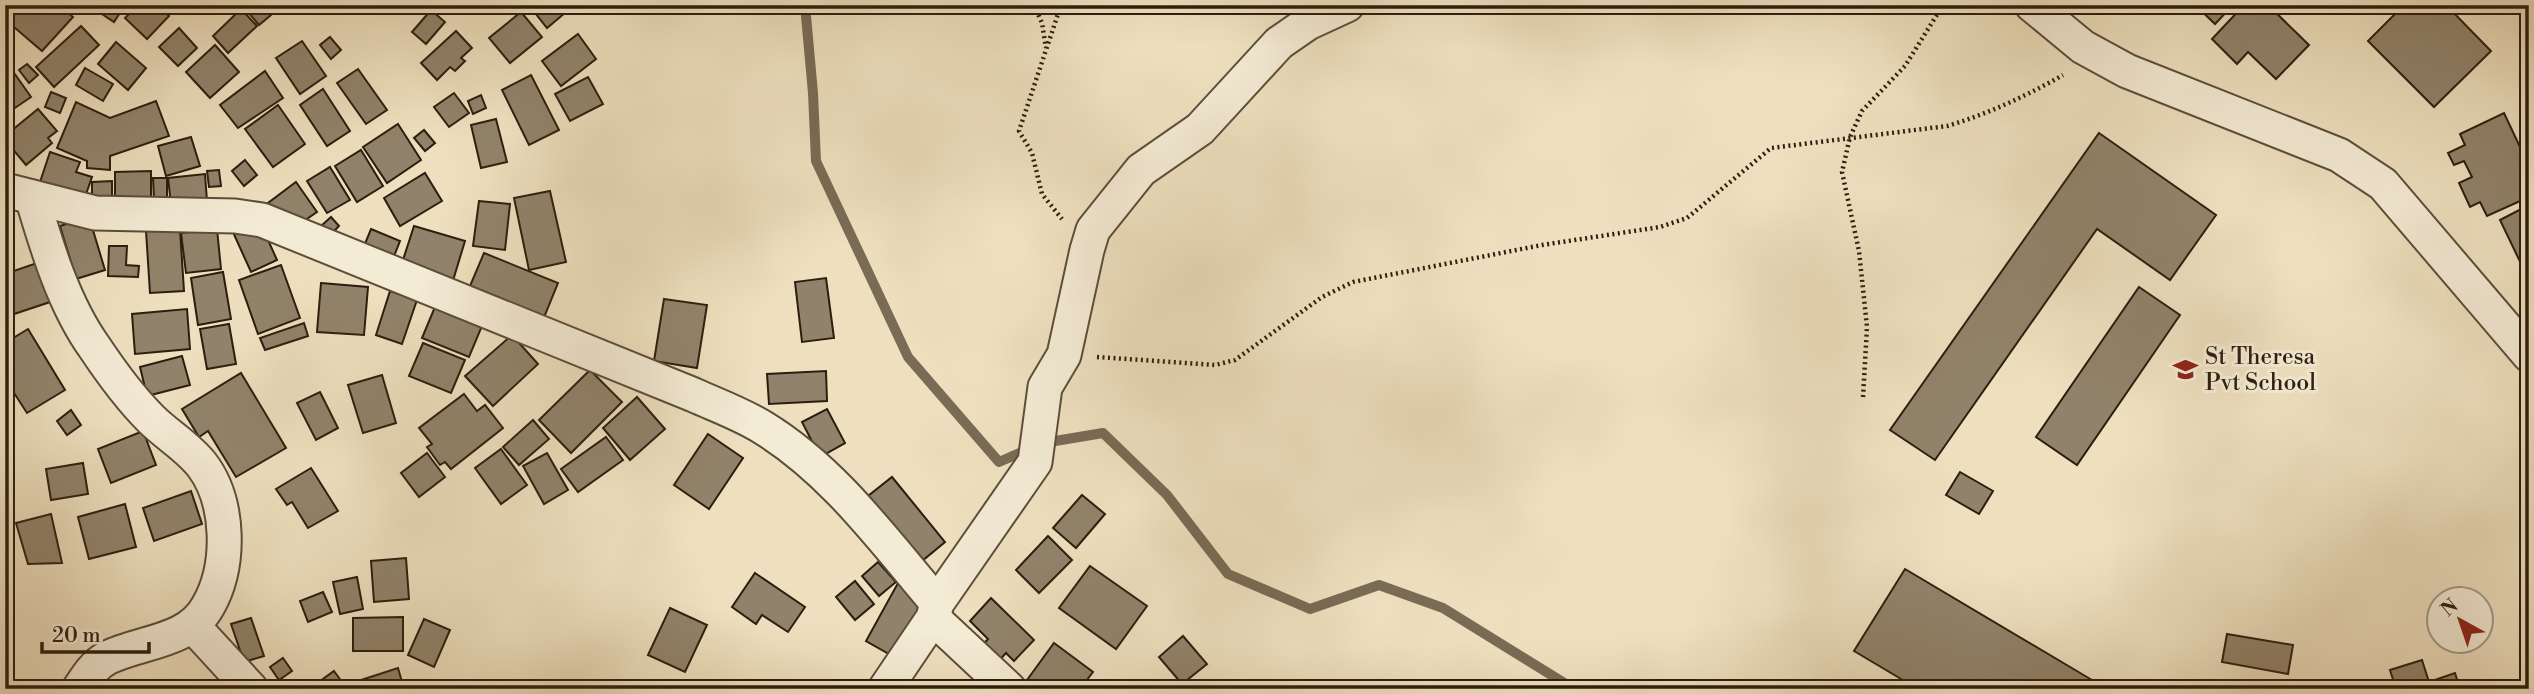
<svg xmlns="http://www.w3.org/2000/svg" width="2534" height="694" font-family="'Libre Bodoni',serif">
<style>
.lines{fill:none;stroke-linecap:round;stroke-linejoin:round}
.stream{stroke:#796b55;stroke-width:10}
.building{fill:#91836b;stroke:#2c1e0f;stroke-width:2}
.street-casing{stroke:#5c4e3b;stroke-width:37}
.path{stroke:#2c1e0f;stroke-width:4.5;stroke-dasharray:2 3.5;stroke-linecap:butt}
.street{stroke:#f4ebd5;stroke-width:33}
.labels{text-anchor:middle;stroke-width:6;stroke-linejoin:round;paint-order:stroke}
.poi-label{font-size:23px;fill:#2c1e0f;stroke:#f4ebd5;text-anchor:start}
</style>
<rect width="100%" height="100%" fill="#eee0bf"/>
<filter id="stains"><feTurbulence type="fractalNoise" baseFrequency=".00286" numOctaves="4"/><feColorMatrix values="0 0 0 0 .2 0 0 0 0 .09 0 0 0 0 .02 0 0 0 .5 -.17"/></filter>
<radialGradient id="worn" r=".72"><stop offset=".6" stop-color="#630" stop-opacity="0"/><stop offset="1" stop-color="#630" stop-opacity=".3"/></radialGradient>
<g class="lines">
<!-- stream -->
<path class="stream" d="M805,5l8,88 3,68 92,196 91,105 44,-19 60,-10 64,62 61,79 82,35 69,-24 64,23 131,81"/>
</g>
<!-- building -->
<g class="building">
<path d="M22,5h37l14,12 -31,34 -34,-29z"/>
<path d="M95,5h30l-11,17 -21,-14z"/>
<path d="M138,5h20l11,11 -22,23 -22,-21z"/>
<path d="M242,5h30l5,5 -18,15z"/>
<path d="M546,5h12l7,8 -18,15 -11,-14z"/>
<path d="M2195,5h38l-18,19z"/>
<path d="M2244,5h24l41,40 -33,34 -28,-27 -11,12 -25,-25z"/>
<path d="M2404,5h42l45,46 -57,56 -66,-66z"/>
<path d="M241,9l16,17 -29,27 -15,-17z"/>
<path d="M431,10l14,12 -19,22 -14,-12z"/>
<path d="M521,12l21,25 -32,26 -21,-25z"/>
<path d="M81,26l18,19 -45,42 -18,-20z"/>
<path d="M179,28l18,20 -19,18 -19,-19z"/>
<path d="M456,31l16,17 -11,10 4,3 -10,10 -5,-4 -13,13 -16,-17z"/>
<path d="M578,34l18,25 -35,27 -19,-25z"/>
<path d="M330,37l11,13 -10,9 -11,-14z"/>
<path d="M302,41l24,35 -26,18 -24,-36z"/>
<path d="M116,42l30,26 -18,22 -30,-26z"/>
<path d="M215,45l24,27 -29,26 -24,-26z"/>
<path d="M5,60l26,37 -22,15 -4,-5z"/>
<path d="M27,64l11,11 -9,8 -10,-13z"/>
<path d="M85,68l28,16 -10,17 -27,-16z"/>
<path d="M358,69l29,41 -21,14 -29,-41z"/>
<path d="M265,71l18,27 -45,30 -18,-23z"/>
<path d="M531,75l28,55 -30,15 -27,-55z"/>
<path d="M588,77l15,27 -33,17 -15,-27z"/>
<path d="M323,89l27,42 -23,15 -27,-41z"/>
<path d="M51,92l15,6 -6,15 -15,-6z"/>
<path d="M454,93l15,20 -20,14 -15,-20z"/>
<path d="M481,95l5,13 -13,6 -5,-13z"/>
<path d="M156,101l13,35 -59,20v14l-23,-2v-7l-30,-13 19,-46 34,16z"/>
<path d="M278,105l27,39 -32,23 -28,-38z"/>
<path d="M38,109l19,22 -9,7 4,5 -26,22 -21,-25v-4z"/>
<path d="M2504,113l25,53v31l-42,19 -7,-14 -10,5 -11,-24 13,-6 -8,-16 -10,4 -6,-12 17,-8 -5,-11z"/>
<path d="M496,119l11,43 -26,6 -10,-43z"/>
<path d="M398,124l23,36 -34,23 -24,-36z"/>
<path d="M424,130l11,13 -10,8 -11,-13z"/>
<path d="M2099,133l117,82 -46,65 -73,-51 -162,231 -45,-30z"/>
<path d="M191,137l9,29 -34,10 -8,-30z"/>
<path d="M361,150l22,36 -26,16 -22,-36z"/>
<path d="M50,152l30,10 -4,10 16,5 -8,23 -45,-15z"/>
<path d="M245,160l12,15 -13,11 -12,-15z"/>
<path d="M330,167l20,33 -23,13 -20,-32z"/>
<path d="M219,170l2,16 -12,1 -2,-16z"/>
<path d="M151,171v30h-36v-29z"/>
<path d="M425,173l17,28 -42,25 -16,-28z"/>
<path d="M205,174l2,27 -36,3 -3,-26z"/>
<path d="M153,178h14v22h-13z"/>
<path d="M112,181v20l-20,1v-20z"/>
<path d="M296,182l21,30 -22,15 -14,-9 -13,-15z"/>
<path d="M550,191l16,71 -37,8 -15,-72z"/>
<path d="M479,201l31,3 -5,46 -32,-4z"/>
<path d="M2529,205v65l-4,2 -25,-52z"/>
<path d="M89,217l16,53 -29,9 -16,-53z"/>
<path d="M331,217l8,9 -9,9 -9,-9z"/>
<path d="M414,226l51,15 -14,46 -49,-24z"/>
<path d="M180,229l4,62 -34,2 -4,-62z"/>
<path d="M217,229l4,40 -35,4 -5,-40z"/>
<path d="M371,229l29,12 -9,23 -29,-13z"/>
<path d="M232,230l32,1 13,29 -26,12z"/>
<path d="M109,246h18l-1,19 13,1 -1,11 -30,-1z"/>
<path d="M484,253l74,30 -15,37 -21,-9 2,-3 -54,-22z"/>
<path d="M37,263l13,39 -45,15v-43z"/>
<path d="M281,265l19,53 -42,16 -19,-54z"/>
<path d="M223,272l8,47 -33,6 -7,-47z"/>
<path d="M826,278l8,60 -32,4 -7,-60z"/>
<path d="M321,283l47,4 -4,48 -47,-3z"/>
<path d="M2139,287l41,28 -103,150 -41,-28z"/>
<path d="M390,291l27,9 -15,44 -26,-9z"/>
<path d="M664,299l43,6 -10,63 -43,-7z"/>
<path d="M437,302l47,19 -15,36 -47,-19z"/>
<path d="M187,309l3,40 -55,5 -3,-40z"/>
<path d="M304,323l4,13 -43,14 -5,-12z"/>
<path d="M229,324l7,40 -29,5 -7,-40z"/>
<path d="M28,329l37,61 -38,23 -22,-34v-36z"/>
<path d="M512,335l26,29 -45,42 -28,-30z"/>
<path d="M423,343l42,17 -14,33 -42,-17z"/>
<path d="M182,356l8,29 -43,11 -7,-29z"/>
<path d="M590,370l32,32 -51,51 -32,-33z"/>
<path d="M826,371l1,30 -58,3 -2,-30z"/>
<path d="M241,373l45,75 -50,29 -28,-46 -9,6 -17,-28z"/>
<path d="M382,375l14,48 -33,10 -15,-48z"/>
<path d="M320,392l18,36 -22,12 -19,-37z"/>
<path d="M464,394l13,17 8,-6 18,23 -52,41 -6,-7 -5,3 -13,-18 5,-3 -13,-16z"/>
<path d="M637,397l28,32 -35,31 -27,-32z"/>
<path d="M827,409l18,34 -25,14 -18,-35z"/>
<path d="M71,410l10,15 -14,10 -10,-14z"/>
<path d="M533,420l16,19 -30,26 -16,-18z"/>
<path d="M143,431l13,34 -45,18 -13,-34z"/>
<path d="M708,434l35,24 -34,51 -35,-24z"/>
<path d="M606,437l17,23 -45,32 -17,-23z"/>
<path d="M501,449l26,36 -26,19 -26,-36z"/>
<path d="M427,453l18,24 -26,20 -18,-24z"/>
<path d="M547,453l21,37 -24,14 -21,-38z"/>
<path d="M83,463l5,31 -37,6 -5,-31z"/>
<path d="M311,468l27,43 -30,17 -16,-26 -5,3 -11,-16z"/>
<path d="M1960,472l33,19 -14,23 -33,-19z"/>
<path d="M892,477l53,65 -29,24 -53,-66z"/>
<path d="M6,486l8,26 -9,3v-28z"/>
<path d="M191,491l11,33 -48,17 -11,-33z"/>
<path d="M1082,495l23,19 -29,34 -23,-20z"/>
<path d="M125,504l11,43 -47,12 -11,-42z"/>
<path d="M51,514l11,49 -34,1 -12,-41z"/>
<path d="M1048,536l24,24 -33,33 -23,-23z"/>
<path d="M406,558l3,41 -35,3 -3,-41z"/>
<path d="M878,562l18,20 -17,14 -17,-20z"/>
<path d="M1090,566l57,40 -31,43 -57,-41z"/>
<path d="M1905,569l187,111 -5,9h-169l-64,-38z"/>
<path d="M755,573l50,34 -17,25 -26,-17 -6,9 -24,-17z"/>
<path d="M357,577l6,32 -23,5 -7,-32z"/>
<path d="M855,581l19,23 -19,16 -19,-23z"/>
<path d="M898,583l31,16 -33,59 -30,-17z"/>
<path d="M323,592l9,20 -24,10 -8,-21z"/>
<path d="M991,598l43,42 -20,21 -8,-8 -11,12 -16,-16 9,-10 -18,-18z"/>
<path d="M670,608l37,17 -22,47 -37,-17z"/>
<path d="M403,617v34h-50v-33z"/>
<path d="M251,618l13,38 -20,6 -13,-38z"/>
<path d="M424,619l26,11 -16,37 -26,-12z"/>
<path d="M2227,634l66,11 -5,29 -66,-12z"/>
<path d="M1183,636l24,28 -25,20 -23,-27z"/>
<path d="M1054,643l39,29 -13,17h-42l-11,-9z"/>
<path d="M283,658l9,13 -13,9 -9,-13z"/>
<path d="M2422,660l7,22 26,-9 5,16h-64l-6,-19z"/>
<path d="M398,668l6,21h-47l-2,-7z"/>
<path d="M334,671l13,18h-38z"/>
</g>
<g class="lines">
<defs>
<g id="street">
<path d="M2032,5l51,42 44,24 212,84 44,29 146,171"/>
<path d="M5,190l90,23 140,3 27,4 432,175c22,10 47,19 68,32 71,43 122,114 175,176"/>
<path d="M32,197c15,51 32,108 63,151 16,24 36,51 56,71 16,16 37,28 51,46 28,37 29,101 6,141 -20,37 -67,35 -101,52 -13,7 -20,19 -28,31"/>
<path d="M933,618l76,71"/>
<path d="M193,626l58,63"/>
<path d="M885,689l48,-71 4,-15 98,-141 10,-75 19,-32 23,-105 6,-20 48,-60 59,-41 79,-86 29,-20 39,-18"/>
</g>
</defs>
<!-- street casing -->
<use href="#street" class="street-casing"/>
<!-- path -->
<g class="path">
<path d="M1034,5l8,18 4,25"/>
<path d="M1061,5l-42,126 13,22 10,41 20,25"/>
<path d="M1097,357l118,8 20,-5 87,-63 31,-15 189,-37 118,-18 27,-9 84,-70 176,-22c41,-12 79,-30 116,-51"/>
<path d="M1863,397l4,-70 -8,-76 -17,-79 8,-35 12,-26 43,-45 38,-61"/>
</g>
<!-- street -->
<use href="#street" class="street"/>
</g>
<!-- icons -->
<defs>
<symbol id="school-bare" viewBox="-9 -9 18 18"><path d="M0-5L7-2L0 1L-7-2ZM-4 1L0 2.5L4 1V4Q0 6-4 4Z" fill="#8f2418" stroke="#f4ebd5" stroke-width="2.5" paint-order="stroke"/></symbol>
</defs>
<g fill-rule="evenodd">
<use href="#school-bare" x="2168" y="352" width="35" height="35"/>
</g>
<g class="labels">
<!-- poi labels -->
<g class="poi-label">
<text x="2205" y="364">St Theresa<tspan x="2205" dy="26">Pvt School</tspan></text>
</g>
</g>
<!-- margin -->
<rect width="2534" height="694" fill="none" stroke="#eee0bf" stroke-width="28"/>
<rect x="7" y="7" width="2520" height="680" fill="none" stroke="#2c1e0f" stroke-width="3.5"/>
<rect x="14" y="14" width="2506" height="666" fill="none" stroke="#2c1e0f" stroke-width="2"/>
<!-- north arrow -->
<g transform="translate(2460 620) rotate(320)"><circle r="33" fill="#f4ebd5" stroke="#a49986" stroke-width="2"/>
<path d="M0-5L12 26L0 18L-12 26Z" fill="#8f2418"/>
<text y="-10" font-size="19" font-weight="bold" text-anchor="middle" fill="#2c1e0f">N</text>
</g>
<!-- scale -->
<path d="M42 642v10h107v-10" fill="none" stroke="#2c1e0f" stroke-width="3.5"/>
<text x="52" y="642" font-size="21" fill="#2c1e0f" stroke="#f4ebd5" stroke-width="5" paint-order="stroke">20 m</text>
<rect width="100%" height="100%" filter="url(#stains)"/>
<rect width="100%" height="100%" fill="url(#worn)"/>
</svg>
